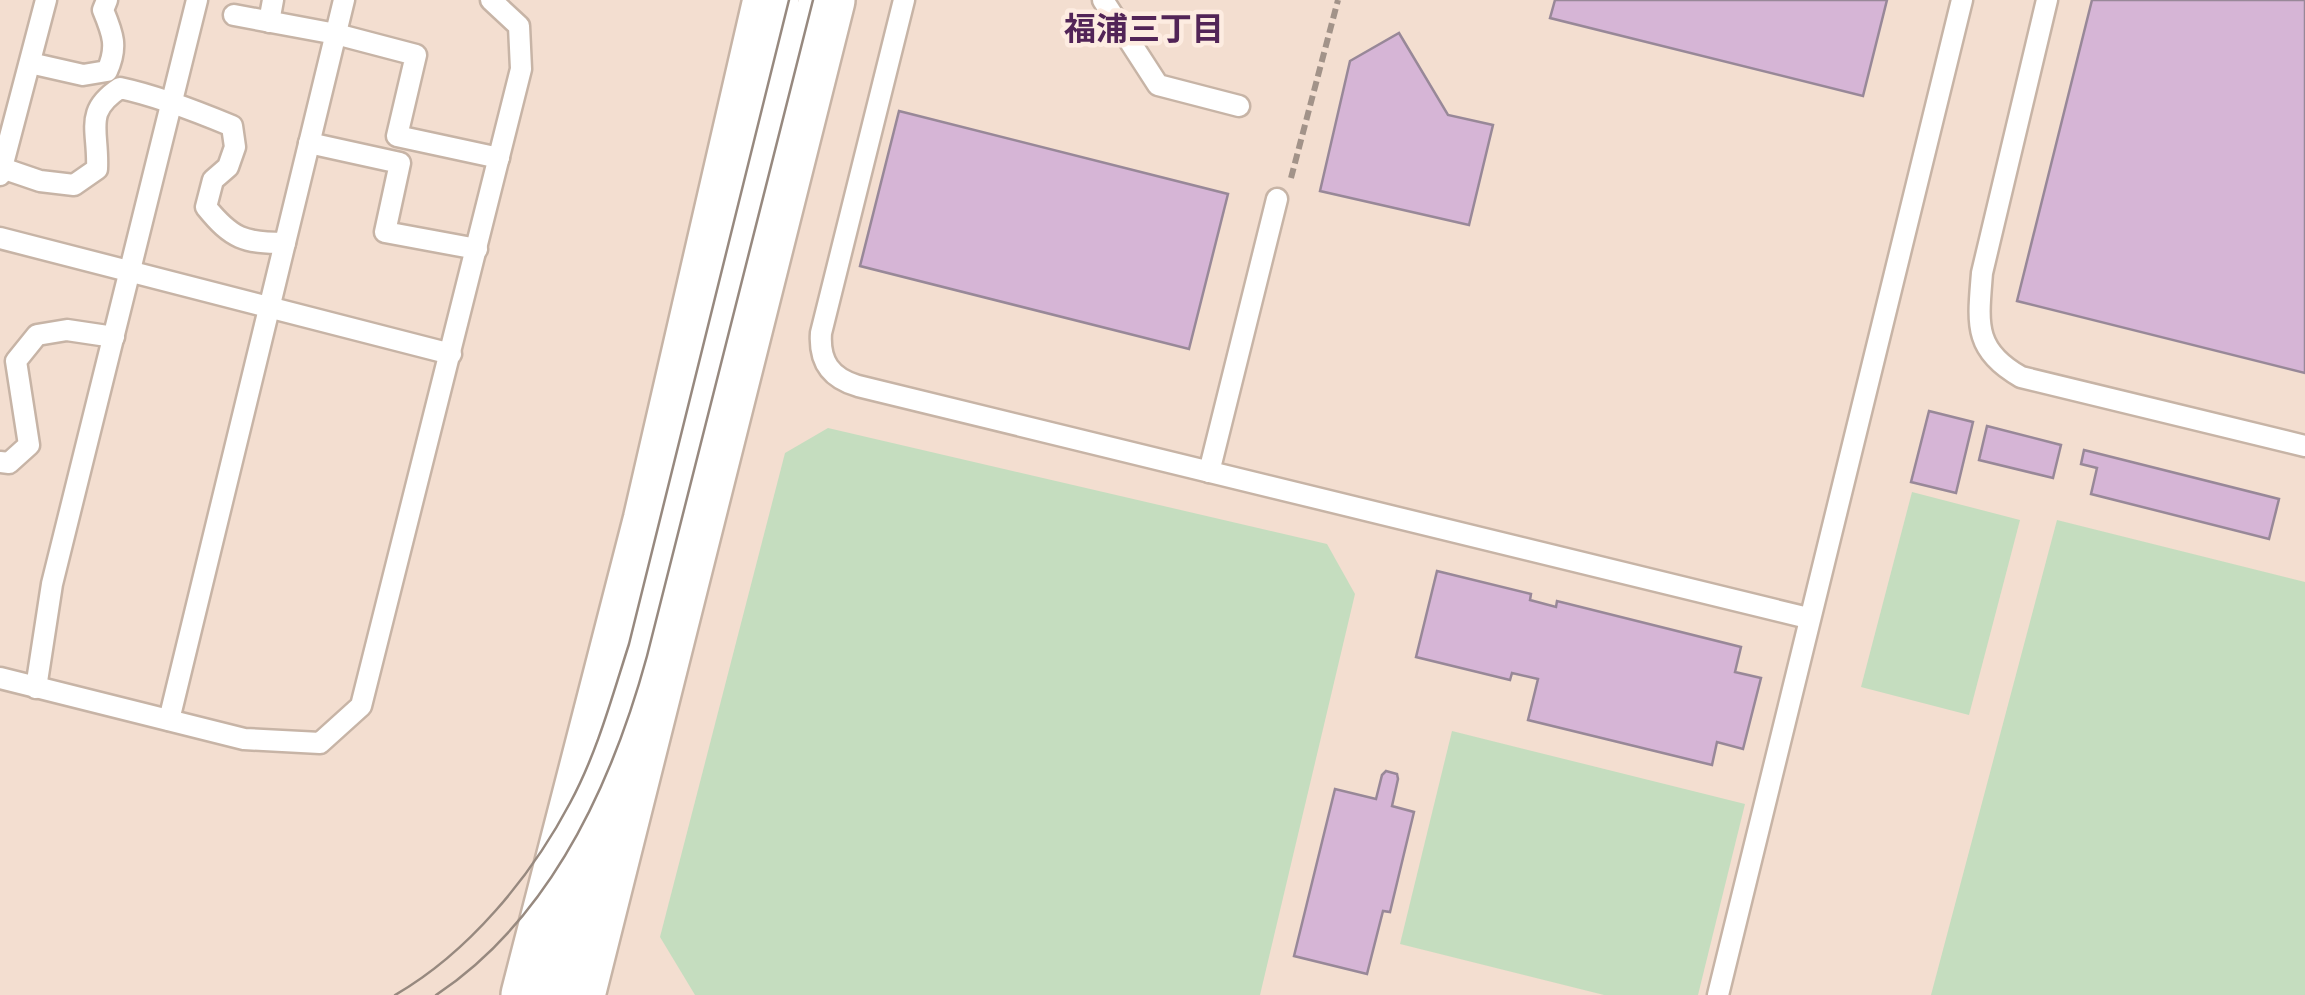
<svg xmlns="http://www.w3.org/2000/svg" width="2305" height="995" font-family="Overpass,'Noto Sans JP',sans-serif">
<style>
.green{fill:#c5ddbf}
.building{fill:#d6b5d6;stroke:#988898;stroke-width:2.5}
.lines{fill:none;stroke-linecap:round;stroke-linejoin:round}
.lane-casing{stroke:#c7b4a6;stroke-width:25}
.secondary-casing{stroke:#c7b4a6;stroke-width:60}
.path{stroke:#a29389;stroke-width:6;stroke-dasharray:10 5;stroke-linecap:butt}
.lane{stroke:#fff;stroke-width:20}
.secondary{stroke:#fff;stroke-width:55}
.tram{stroke:#97897f;stroke-width:2.5}
.labels{text-anchor:middle;stroke-width:9;stroke-linejoin:round;paint-order:stroke}
.neighbourhood-label{font-size:32px;font-weight:bold;fill:#522457;stroke:#fdece1}
</style>
<rect width="100%" height="100%" fill="#f3ded0"/>
<!-- green -->
<g class="green">
<path d="M828,428l499,116 28,50 -95,401h-565l-35,-58 125,-484z"/>
<path d="M1912,492l108,28 -51,195 -108,-28z"/>
<path d="M2057,520l248,62v413h-374z"/>
<path d="M1452,731l293,73 -47,191h-94l-204,-51z"/>
</g>
<!-- building -->
<g class="building">
<path d="M1555,0h332l-24,96 -313,-78z"/>
<path d="M2092,0h213v373l-288,-72z"/>
<path d="M1399,33l49,82 45,10 -24,100 -149,-34 30,-130z"/>
<path d="M899,111l329,83 -39,155 -329,-83z"/>
<path d="M1929,411l44,11 -17,71 -45,-11z"/>
<path d="M1987,426l74,19 -8,33 -74,-18z"/>
<path d="M2084,450l195,49 -10,40 -178,-45 6,-26 -16,-4z"/>
<path d="M1437,571l94,23 -1,6 26,7 1,-6 184,46 -6,25 26,6 -18,71 -26,-7 -5,23 -184,-45 10,-41 -26,-6 -2,7 -94,-23z"/>
<path d="M1386,771l11,3 1,5 -6,27 22,6 -24,100 -7,-1 -16,63 -73,-18 41,-167 41,10 6,-24z"/>
</g>
<g class="lines">
<defs>
<g id="lane">
<path d="M904,0l-83,333c-2,28 9,45 37,53l950,232"/>
<path d="M1103,0l55,85 81,21"/>
<path d="M2047,0l-65,273c-4,50 -9,77 39,104l284,69"/>
<path d="M234,15l102,19 80,21 -19,81 102,22"/>
<path d="M269,22l4,-22"/>
<path d="M30,63l53,12 24,-4c11,-24 6,-37 -4,-61l4,-10"/>
<path d="M309,143l91,20 -15,69 92,17"/>
<path d="M2,168l38,13 34,4 23,-16c2,-39 -14,-57 23,-81 38,8 76,23 112,38l3,21 -7,20 -15,13 -7,27c26,32 38,36 79,36"/>
<path d="M0,175l46,-175"/>
<path d="M0,238l451,116"/>
<path d="M0,462l9,1 20,-18 -13,-84 21,-26 30,-5 47,7"/>
<path d="M1209,472l68,-273"/>
<path d="M0,678l244,61 76,4 41,-37 160,-637 -2,-43 -28,-26"/>
<path d="M36,688l16,-104 145,-584"/>
<path d="M169,720l175,-720"/>
<path d="M1718,995l244,-995"/>
</g>
<g id="secondary">
<path d="M529,995l122,-474 120,-521"/>
<path d="M577,995l250,-995"/>
</g>
</defs>
<!-- lane casing -->
<use href="#lane" class="lane-casing"/>
<!-- secondary casing -->
<use href="#secondary" class="secondary-casing"/>
<!-- path -->
<path class="path" d="M1291,178l47,-178"/>
<!-- lane -->
<use href="#lane" class="lane"/>
<!-- secondary -->
<use href="#secondary" class="secondary"/>
<!-- tram -->
<g class="tram">
<path d="M395,995c73,-42 136,-118 175,-192 27,-50 42,-106 59,-159l160,-644"/>
<path d="M436,995c114,-76 176,-211 211,-339l166,-656"/>
</g>
</g>
<g class="labels">
<!-- neighbourhood labels -->
<g class="neighbourhood-label">
<text x="1144" y="40">福浦三丁目</text>
</g>
</g>
</svg>
